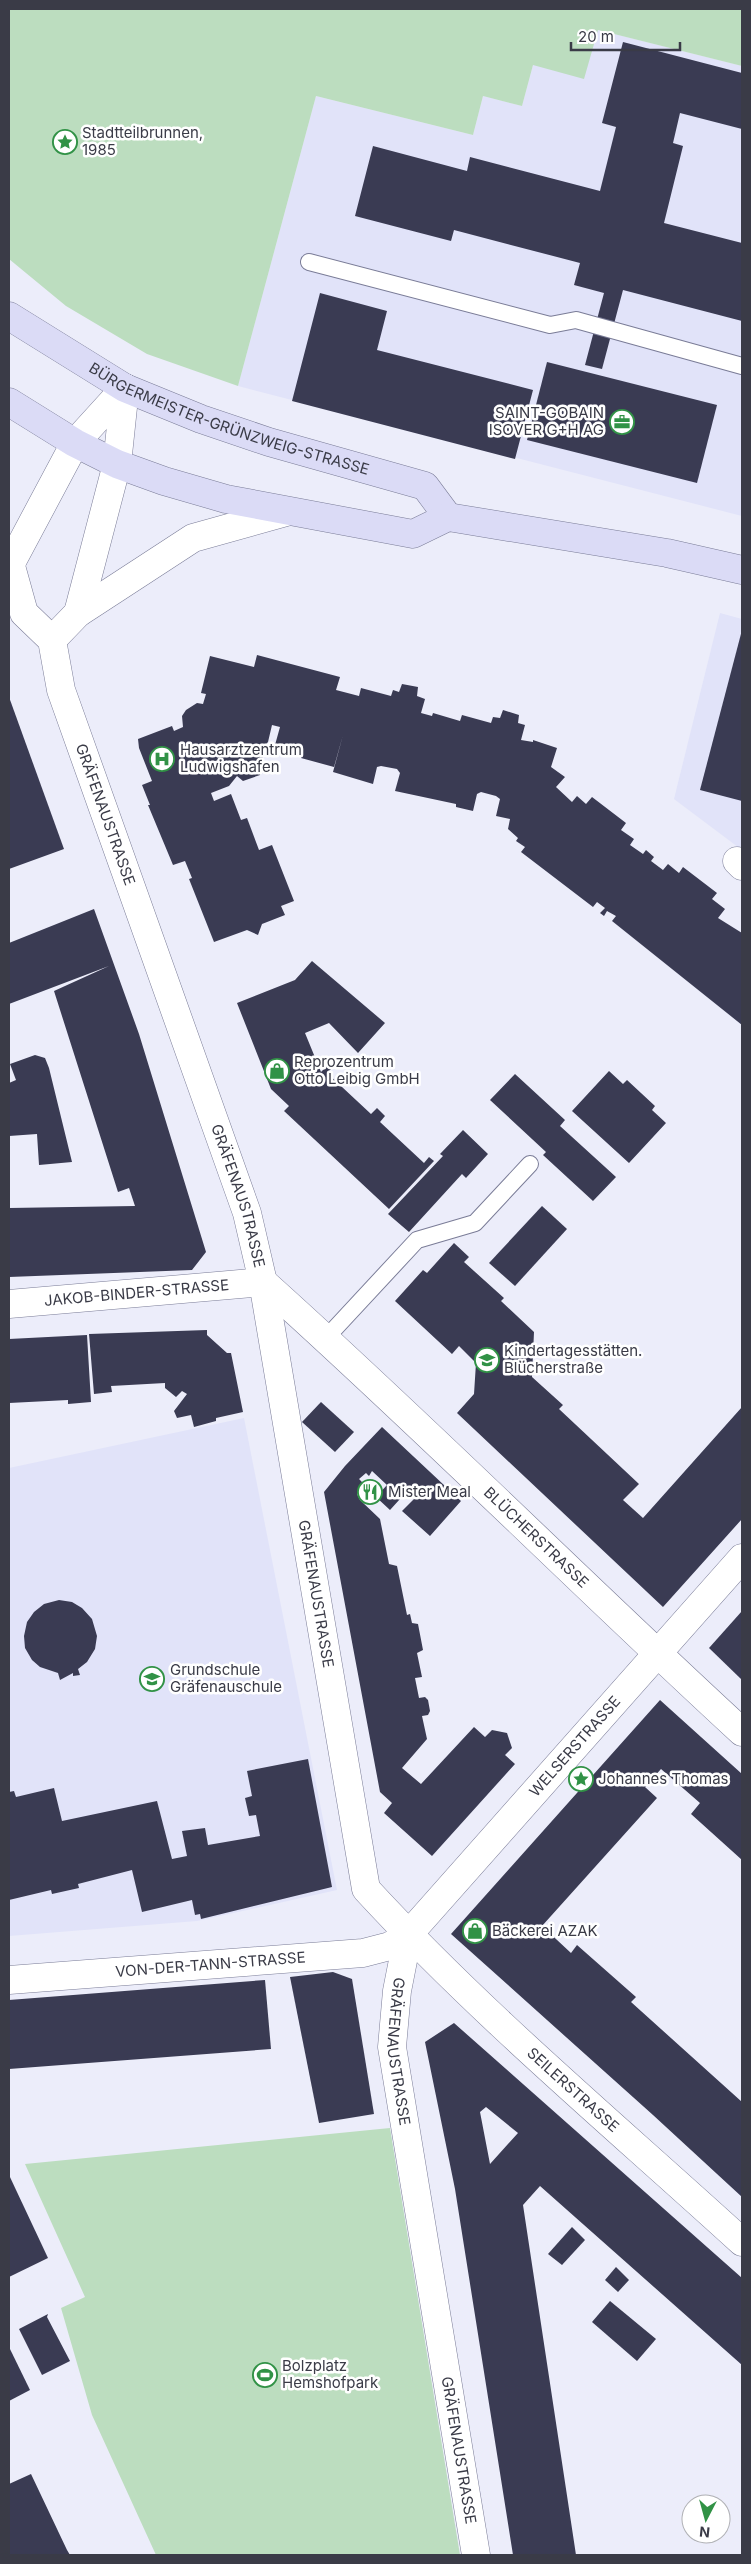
<svg xmlns="http://www.w3.org/2000/svg" width="751" height="2564" font-family="Inter,sans-serif">
<style>
.built{fill:#e1e3f9}
.green{fill:#bcddbf}
.building{fill:#3a3b53;fill-rule:evenodd}
.lines{fill:none;stroke-linecap:round;stroke-linejoin:round}
.lane-casing{stroke:#7a7c97;stroke-width:18}
.street-casing{stroke:#7a7c97;stroke-width:29}
.secondary-casing{stroke:#7a7c97;stroke-width:29}
.lane{stroke:#fff;stroke-width:16}
.street{stroke:#fff;stroke-width:28}
.secondary{stroke:#dbdbf6;stroke-width:28}
.labels{text-anchor:middle;stroke-width:5;stroke-linejoin:round;paint-order:stroke}
.poi-label{font-size:15px;fill:#3a3b47;stroke:#fff;text-anchor:start}
.street-label{font-size:15px;fill:#3a3b47;stroke:#fff}
</style>
<rect width="100%" height="100%" fill="#ecedfa"/>
<!-- built -->
<g class="built">
<path d="M598,30l144,36v450l-504,-130 78,-290 157,39 10,-39 39,10 11,-41z"/>
<path d="M720,613l22,6v231l-68,-51z"/>
<path d="M244,1418l93,472 -140,31 -188,15v-468z"/>
</g>
<!-- green -->
<g class="green">
<path d="M9,9h733v57l-144,-36 -14,49 -51,-14 -11,41 -39,-10 -10,39 -157,-39 -78,290 -91,-32 -81,-48 -57,-47z"/>
<path d="M390,2128l70,427h-304l-64,-140 -31,-107 24,-11 -60,-133z"/>
</g>
<!-- building -->
<g class="building">
<path d="M623,42l119,31v56l-62,-16 -7,30 10,3 -19,77 78,20v78l-119,-31 -21,79 -17,-4 19,-72 -30,-8 6,-22 -126,-33 -3,11 -96,-25 18,-70 94,25 3,-14 130,34 16,-64 -14,-4z"/>
<path d="M320,293l67,18 -10,39 156,40 -18,69 -223,-58z"/>
<path d="M547,362l170,43 -20,78 -170,-43z"/>
<path d="M742,630v171l-42,-11z"/>
<path d="M257,655l83,22 -4,13 23,6 2,-8 30,8 2,-6 6,2 3,-8 16,3 -1,9 8,3 -4,14 11,3 1,-3 27,8 2,-6 29,8 2,-6 7,1 3,-8 16,5 -1,8 7,2 -4,15 12,2v-2l24,8 -6,19 14,10 -9,10 16,15 5,-6 9,8 6,-7 34,26 -5,7 13,9 -4,6 13,9 3,-4 8,7 -3,4 12,9 5,-6 11,9 4,-6 34,26 -5,6 13,10 -7,9 24,15v92l-130,-104 4,-5 -9,-5 -3,5 -4,-3 5,-5 -8,-6 -4,5 -72,-55 4,-5 -9,-6 2,-3 -10,-9 2,-10 -14,-3 4,-17 -4,-3 -15,-4 -4,2 -4,17 -17,-4v-3l-61,-13 5,-18 -3,-4 -16,-3 -4,1 -4,17 -40,-12 10,-37 -9,32 -33,-9 1,-6 -27,-7 5,-18 -8,-2 -4,17 -10,11 5,5 -3,17 -17,6 -6,-5 -8,10 -18,7 3,8 17,-7 10,26 6,-2 12,32 13,-5 22,56 -13,5 4,9 -23,9 -4,11 -11,-5 -33,12 -25,-63 3,-1 -7,-17 -12,4 -25,-60h2l-8,-20 10,-4 -13,-33 -1,-9 34,-13 2,5 9,-4 -1,-11 4,-6 11,-7 6,1 3,-10 -5,-1 9,-37 44,11z"/>
<path d="M9,697l55,152 -55,20z"/>
<path d="M94,909l45,125 67,218 -14,18 -183,7v-69l126,-2 -6,-18 -11,4 -64,-201 55,-25 -100,38v-61z"/>
<path d="M312,961l73,62 -27,30 -29,-30 -24,10 16,39 8,-8 4,3 -6,6 44,41 6,-6 8,8 -5,6 44,41 5,-6 5,4 -45,48 -105,-98 5,-5 -18,-17 -34,-86 58,-23z"/>
<path d="M35,1055l10,3 4,10 23,94 -33,3 -2,-31 -28,2v-53l7,-3 -6,-16z"/>
<path d="M609,1071l14,13 4,-4 28,26 -3,4 14,13 -37,40 -57,-52z"/>
<path d="M515,1074l50,46 -5,6 56,51 -23,24 -50,-46 3,-3 -56,-52z"/>
<path d="M463,1130l25,24 -22,24 -4,-4 -53,58 -21,-18 55,-58 -3,-2z"/>
<path d="M542,1206l25,23 -52,57 -26,-23z"/>
<path d="M454,1243l15,14 -5,5 40,36 -3,3 33,31 -2,45 31,28 -4,4 80,75 -16,16 20,18 99,-111v112l-79,88 -206,-194 17,-19 2,-31 -17,-17 -7,8 -57,-53 28,-31 4,3z"/>
<path d="M207,1330v5l20,18h4l12,59 -27,6v3l-22,6 -3,-12 -14,3 -3,-7 13,-17 -5,-3 -6,6 -11,-9v-5l-54,3 1,6 -18,2 -5,-60z"/>
<path d="M87,1335l4,67 -23,2v-4l-59,3v-64z"/>
<path d="M321,1402l33,30 -19,20 -33,-30z"/>
<path d="M382,1427l79,74 -31,35 -28,-25 16,-16 -8,-7 -20,22 -14,-13 11,-12 -15,-14 -3,5 -3,-3 -7,6 6,6 -8,9 3,6 20,19 9,45 8,2 10,49 3,-1 2,9 6,1 5,26 -6,3 5,24 -7,1 4,20 6,-1 3,3 2,11 -2,4 -6,1 5,23 -25,29 19,16 53,-57 11,10 7,-7 15,3 5,15 -7,7 10,9 -83,92 -48,-43 8,-10 -12,-11 -56,-300 21,-26z"/>
<path d="M59,1600l13,2 10,6 10,11 5,17 -2,13 -8,13 -9,7 2,6 -7,1v-3l-13,7 -2,-7 -18,-6 -8,-7 -7,-12 -1,-12 3,-14 7,-10 10,-8z"/>
<path d="M742,1611v69l-33,-32z"/>
<path d="M660,1700l82,74v86l-51,-46 9,-11 -39,-34 -16,18 12,11 -115,128 29,27 6,-8 59,52 -5,5 111,100v95l-89,-82 -202,-181z"/>
<path d="M308,1759l24,128 -131,32 -1,-5 -5,1 -3,-15 -50,12 -10,-42 -54,14 1,4 -27,6 -1,-4 -42,10v-108l5,-1 2,6 38,-9 8,33 95,-20 15,58 15,-3 -5,-25 23,-3 3,17 52,-9 -4,-21 -7,1 -4,-18 7,-2 -5,-25z"/>
<path d="M333,1972l19,7 22,135 -55,9 -29,-146z"/>
<path d="M265,1980l6,69 -262,20v-69z"/>
<path d="M454,2023l288,255v87l-202,-179 -17,19 53,350h-63l-58,-366 -30,-147zM486,2107l32,26 -28,31 -10,-52z"/>
<path d="M9,2175l39,83 -39,19z"/>
<path d="M572,2227l13,13 -23,25 -14,-11z"/>
<path d="M616,2267l13,13 -11,12 -13,-12z"/>
<path d="M610,2301l46,38 -19,22 -45,-39z"/>
<path d="M48,2314l-1,3 23,44 -28,14 -23,-46z"/>
<path d="M9,2347l21,43 -21,11z"/>
<path d="M31,2474l36,76 3,5h-61v-71z"/>
</g>
<g class="lines">
<defs>
<g id="lane">
<path d="M309,262l241,63 26,-5 166,46"/>
<path d="M326,1338l91,-98 58,-17 55,-59"/>
</g>
<g id="street">
<path id="s1" d="M9,559l15,54 28,27 9,50 186,523 16,69 103,607c116,126 249,237 376,353"/>
<path d="M10,565l65,-122 50,-55"/>
<path d="M78,613l39,-149 8,-76"/>
<path d="M52,640l26,-27 115,-75 93,-26"/>
<path d="M737,861l5,5"/>
<path id="s2" d="M263,1282c163,146 318,302 479,450"/>
<path id="s3" d="M9,1304l254,-22"/>
<path id="s4" d="M408,1935l-11,56 -5,56 84,508"/>
<path id="s5" d="M9,1980l354,-27 27,-7 18,-11 334,-377"/>
</g>
<g id="secondary">
<path id="s6" d="M9,316l116,72 76,31 68,23 156,44 23,31"/>
<path d="M9,402l66,41 42,21 47,17 62,18 187,35 35,-17 219,36 75,17"/>
</g>
</defs>
<!-- lane casing -->
<use href="#lane" class="lane-casing"/>
<!-- street casing -->
<use href="#street" class="street-casing"/>
<!-- secondary casing -->
<use href="#secondary" class="secondary-casing"/>
<!-- lane -->
<use href="#lane" class="lane"/>
<!-- street -->
<use href="#street" class="street"/>
<!-- secondary -->
<use href="#secondary" class="secondary"/>
</g>
<!-- icons -->
<defs>
<symbol id="sight-ring" viewBox="-11 -11 22 22"><circle r="9.5" fill="#fff" stroke="#319246" stroke-width="1.5"/><path d="M0-6L1.8-2.2L6-1.7L2.9 1.2L3.7 5.4L0 3.3L-3.7 5.4L-2.9 1.2L-6-1.7L-1.8-2.2Z" fill="#319246"/></symbol>
<symbol id="office-ring" viewBox="-11 -11 22 22"><circle r="9.5" fill="#fff" stroke="#319246" stroke-width="1.5"/><path d="M-6-3h4V-5.5h4V-3h4V5H-6ZM-1-4.5V-3h2v-1.5ZM-6 0V1H6V0Z" fill="#319246"/></symbol>
<symbol id="hospital-ring" viewBox="-11 -11 22 22"><circle r="9.5" fill="#fff" stroke="#319246" stroke-width="1.5"/><path d="M-5-5h3v3.5h4V-5h3V5h-3V1.5h-4V5h-3Z" fill="#319246"/></symbol>
<symbol id="shop-ring" viewBox="-11 -11 22 22"><circle r="9.5" fill="#fff" stroke="#319246" stroke-width="1.5"/><path d="M-5-2.5h2.3a2.7 3.5 0 0 1 5.4 0H5L5.5 6h-11ZM-1.5-2.5h3a1.5 2.3 0 0 0-3 0Z" fill="#319246"/></symbol>
<symbol id="school-ring" viewBox="-11 -11 22 22"><circle r="9.5" fill="#fff" stroke="#319246" stroke-width="1.5"/><path d="M0-5L7-2L0 1L-7-2ZM-4 1L0 2.5L4 1V4Q0 6-4 4Z" fill="#319246"/></symbol>
<symbol id="restaurant-ring" viewBox="-11 -11 22 22"><circle r="9.5" fill="#fff" stroke="#319246" stroke-width="1.5"/><path d="M-5-6h1v4h1v-4h1v4h1v-4h1v5L-1.5 .5V6h-2V.5L-5-1ZM5-6V6H3V1.5H1.5Q1.5-4 5-6Z" fill="#319246"/></symbol>
<symbol id="stadium-ring" viewBox="-11 -11 22 22"><circle r="9.5" fill="#fff" stroke="#319246" stroke-width="1.5"/><path d="M0-5a6.5 5 0 1 0 0 10a6.5 5 0 1 0 0-10ZM-3.5-1.8h7v3.6h-7Z" fill="#319246"/></symbol>
</defs>
<g fill-rule="evenodd">
<use href="#sight-ring" x="51" y="128" width="28" height="28"/>
<use href="#office-ring" x="608" y="408" width="28" height="28"/>
<use href="#hospital-ring" x="148" y="745" width="28" height="28"/>
<use href="#shop-ring" x="263" y="1057" width="28" height="28"/>
<use href="#school-ring" x="473" y="1346" width="28" height="28"/>
<use href="#restaurant-ring" x="356" y="1478" width="28" height="28"/>
<use href="#school-ring" x="138" y="1665" width="28" height="28"/>
<use href="#sight-ring" x="567" y="1765" width="28" height="28"/>
<use href="#shop-ring" x="461" y="1917" width="28" height="28"/>
<use href="#stadium-ring" x="251" y="2361" width="28" height="28"/>
</g>
<g class="labels">
<!-- poi labels -->
<g class="poi-label">
<text x="82" y="138">Stadtteilbrunnen,<tspan x="82" dy="17">1985</tspan></text>
<text x="604" y="418" text-anchor="end">SAINT-GOBAIN<tspan x="604" dy="17">ISOVER G+H AG</tspan></text>
<text x="180" y="755">Hausarztzentrum<tspan x="180" dy="17">Ludwigshafen</tspan></text>
<text x="294" y="1067">Reprozentrum<tspan x="294" dy="17">Otto Leibig GmbH</tspan></text>
<text x="504" y="1356">Kindertagesstätten.<tspan x="504" dy="17">Blücherstraße</tspan></text>
<text x="388" y="1497">Mister Meal</text>
<text x="170" y="1675">Grundschule<tspan x="170" dy="17">Gräfenauschule</tspan></text>
<text x="598" y="1784">Johannes Thomas</text>
<text x="492" y="1936">Bäckerei AZAK</text>
<text x="282" y="2371">Bolzplatz<tspan x="282" dy="17">Hemshofpark</tspan></text>
</g>
<!-- street labels -->
<g class="street-label">
<text dy="5" stroke="none"><textPath href="#s6" startOffset="245">BÜRGERMEISTER-GRÜNZWEIG-STRASSE</textPath></text>
<text dy="5" stroke="none"><textPath href="#s1" startOffset="278">GRÄFENAUSTRASSE</textPath></text>
<text dy="5" stroke="none"><textPath href="#s1" startOffset="682">GRÄFENAUSTRASSE</textPath></text>
<text dy="5" stroke="none"><textPath href="#s3" startOffset="128">JAKOB-BINDER-STRASSE</textPath></text>
<text dy="5" stroke="none"><textPath href="#s2" startOffset="374">BLÜCHERSTRASSE</textPath></text>
<text dy="5" stroke="none"><textPath href="#s1" startOffset="1088">GRÄFENAUSTRASSE</textPath></text>
<text dy="5" stroke="none"><textPath href="#s5" startOffset="656">WELSERSTRASSE</textPath></text>
<text dy="5" stroke="none"><textPath href="#s5" startOffset="202">VON-DER-TANN-STRASSE</textPath></text>
<text dy="5" stroke="none"><textPath href="#s4" startOffset="118">GRÄFENAUSTRASSE</textPath></text>
<text dy="5" stroke="none"><textPath href="#s1" startOffset="1676">SEILERSTRASSE</textPath></text>
<text dy="5" stroke="none"><textPath href="#s4" startOffset="522">GRÄFENAUSTRASSE</textPath></text>
</g>
</g>
<!-- border -->
<rect width="751" height="2564" fill="none" stroke="#3a3b47" stroke-width="20"/>
<!-- north arrow -->
<g transform="translate(706 2519) rotate(186)"><circle r="24" fill="#ffffff" stroke="#b0b1b5"/>
<path d="M0-4L9 19L0 12L-9 19Z" fill="#319246"/>
<text y="-8" font-size="14" font-weight="bold" text-anchor="middle" fill="#3a3b47">N</text>
</g>
<!-- scale -->
<path d="M571 42v8h109v-8" fill="none" stroke="#3a3b47" stroke-width="2.5"/>
<text x="578" y="42" font-size="15" fill="#3a3b47" stroke="#ffffff" stroke-width="4" paint-order="stroke">20 m</text>
</svg>
